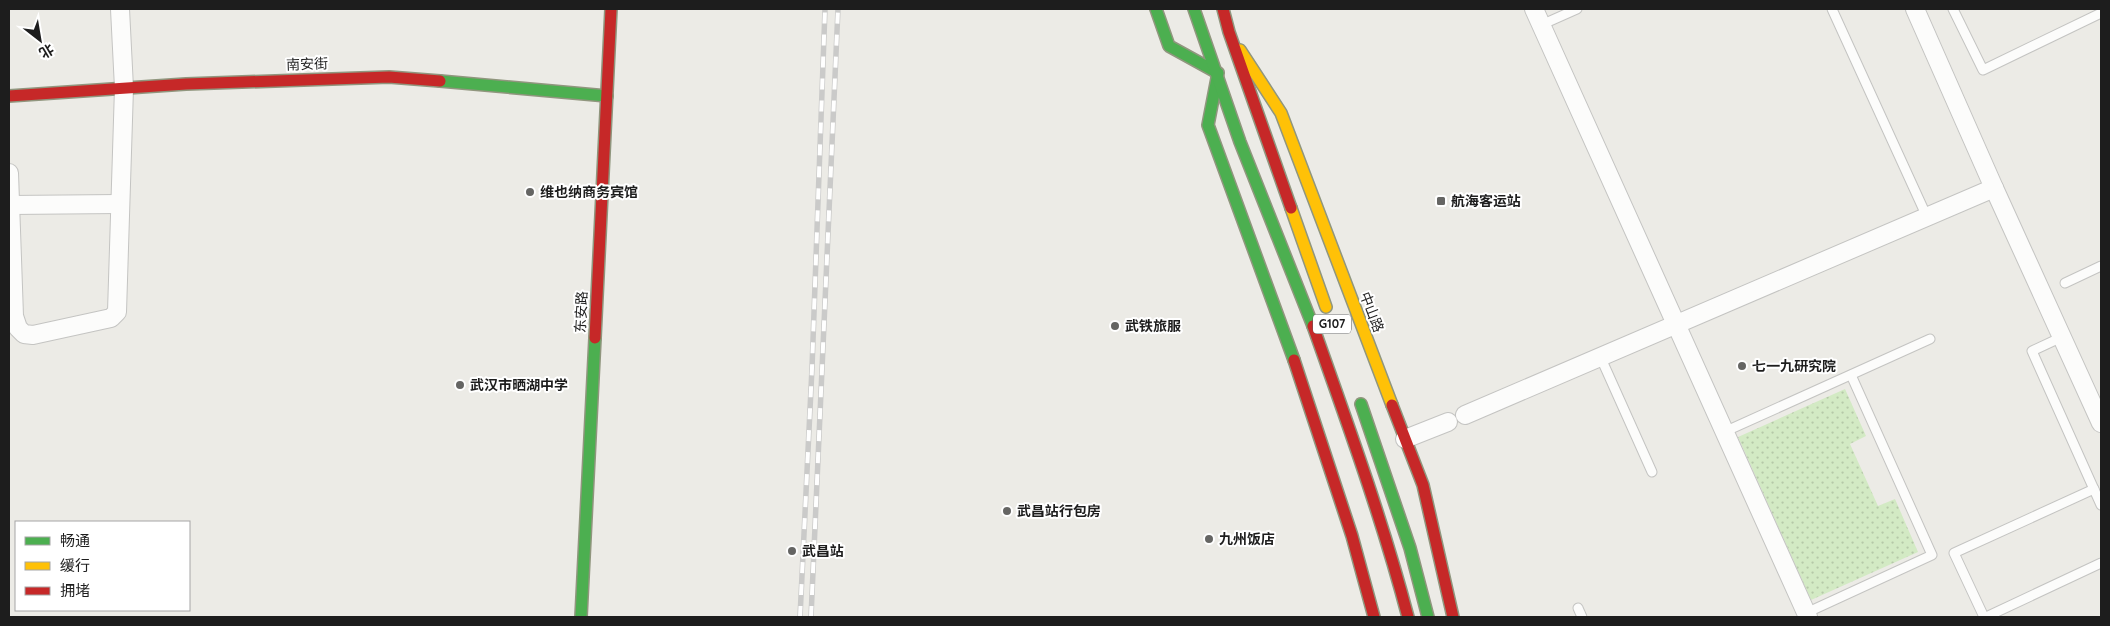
<svg xmlns="http://www.w3.org/2000/svg" width="2110" height="626" font-family="Quicksand,'Noto Sans SC',sans-serif">
<style>
.grass{fill:url(#grass-dots)}
.lines{fill:none;stroke-linecap:round;stroke-linejoin:round}
.lane-casing{stroke:#c4c4c2;stroke-width:11}
.street-casing{stroke:#c4c4c2;stroke-width:20}
.fast-casing{stroke:#90967e;stroke-width:14}
.slow-casing{stroke:#90967e;stroke-width:14}
.jam-casing{stroke:#90967e;stroke-width:14}
.lane{stroke:#fcfcfb;stroke-width:9}
.street{stroke:#fcfcfb;stroke-width:18}
.fast{stroke:#4caf50;stroke-width:11}
.slow{stroke:#ffc107;stroke-width:11}
.jam{stroke:#c62828;stroke-width:11}
.rail-casing{stroke:#cacac9;stroke-width:5.5}
.rail{stroke:#fff;stroke-width:4;stroke-dasharray:11;stroke-linecap:butt}
.poi-dot{fill:#656563;stroke:#fff;stroke-width:2}
.labels{text-anchor:middle;stroke-width:4;stroke-linejoin:round;paint-order:stroke}
.shield{fill:#fff;stroke:#616161;stroke-width:1}
.shield-label{font-size:12px;font-weight:bold;fill:#1d1d1d}
.street-label{font-size:14px;fill:#1d1d1d;stroke:#fff}
.poi-label{font-size:14px;font-weight:bold;fill:#1d1d1d;stroke:#fff;text-anchor:start}
</style>
<defs>
<pattern id="grass-dots" width="8" height="8" patternUnits="userSpaceOnUse" patternTransform="scale(1.25)"><rect width="8" height="8" fill="#d3eac4"/><path d="M2 2h.1M6 6h.1" fill="none" stroke="#b5c8a8" stroke-width="1.8" stroke-linecap="round"/></pattern>
</defs>
<rect width="100%" height="100%" fill="#ecebe6"/>
<!-- grass -->
<path class="grass" d="M1845,389l21,47 -16,8 28,62 17,-7 23,53 -107,48 -73,-163z"/>
<g class="lines">
<defs>
<g id="lane">
<path d="M1832,9l95,208"/>
<path d="M1953,9l30,61 118,-57"/>
<path d="M1541,25l36,-16"/>
<path d="M2065,283l36,-17"/>
<path d="M2062,337l-30,14 69,154"/>
<path d="M1600,356l52,116"/>
<path d="M1724,432l206,-93"/>
<path d="M1578,608l4,9"/>
<path d="M1806,613l126,-58 -81,-180"/>
<path d="M1984,617l-30,-64 140,-64"/>
<path d="M1986,617l115,-54"/>
</g>
<g id="street">
<path d="M1534,9l274,608"/>
<path d="M1915,9l79,179"/>
<path d="M9,173l5,143 4,12 6,6 9,1 78,-17 6,-6 7,-224 -4,-79"/>
<path d="M10,205l109,-1"/>
<path d="M1465,415l529,-227 107,235"/>
<path d="M1405,439l43,-17"/>
</g>
<g id="fast">
<path d="M1156,9l13,37 49,27 -10,52 86,235"/>
<path d="M1194,9l46,133 73,184"/>
<path d="M440,81l167,15"/>
<path d="M1361,404l49,144 18,69"/>
<path d="M581,617l14,-279"/>
</g>
<g id="slow">
<path d="M1240,50l41,63 111,292"/>
<path d="M1291,208l35,99"/>
</g>
<g id="jam">
<path d="M1223,9l6,23 62,176"/>
<path d="M9,96l177,-12 203,-7 51,4"/>
<path d="M1313,326c34,96 69,192 95,291"/>
<path d="M595,338l16,-329"/>
<path d="M1294,360l58,176 22,81"/>
<path d="M1392,405l31,80 30,132"/>
</g>
</defs>
<!-- lane casing -->
<use href="#lane" class="lane-casing"/>
<!-- street casing -->
<use href="#street" class="street-casing"/>
<!-- fast casing -->
<use href="#fast" class="fast-casing"/>
<!-- slow casing -->
<use href="#slow" class="slow-casing"/>
<!-- jam casing -->
<use href="#jam" class="jam-casing"/>
<!-- lane -->
<use href="#lane" class="lane"/>
<!-- street -->
<use href="#street" class="street"/>
<!-- fast -->
<use href="#fast" class="fast"/>
<!-- slow -->
<use href="#slow" class="slow"/>
<!-- jam -->
<use href="#jam" class="jam"/>
<defs>
<g id="rail">
<path d="M800,617l12,-249 13,-359"/>
<path d="M811,617l27,-608"/>
</g>
</defs>
<!-- rail casing -->
<use href="#rail" class="rail-casing"/>
<!-- rail -->
<use href="#rail" class="rail"/>
</g>
<!-- markers -->
<g class="poi-dot">
<circle cx="530" cy="192" r="5"/>
<rect x="1436" y="196" width="10" height="10" rx="2.5"/>
<circle cx="1115" cy="326" r="5"/>
<circle cx="1742" cy="366" r="5"/>
<circle cx="460" cy="385" r="5"/>
<circle cx="1007" cy="511" r="5"/>
<circle cx="1209" cy="539" r="5"/>
<circle cx="792" cy="551" r="5"/>
</g>
<g class="labels">
<!-- shield labels -->
<rect class="shield" x="1313" y="314.5" width="38" height="19" rx="4"/>
<g class="shield-label">
<text x="1332" y="328">G107</text>
</g>
<!-- street labels -->
<g class="street-label">
<text transform="translate(307 64) rotate(-2)" y="5">南安街</text>
<text transform="translate(581 312) rotate(-87)" y="5">东安路</text>
<text transform="translate(1372 312) rotate(69)" y="5">中山路</text>
</g>
<!-- poi labels -->
<g class="poi-label">
<text x="540" y="197">维也纳商务宾馆</text>
<text x="1451" y="206">航海客运站</text>
<text x="1125" y="331">武铁旅服</text>
<text x="1752" y="371">七一九研究院</text>
<text x="470" y="390">武汉市晒湖中学</text>
<text x="1017" y="516">武昌站行包房</text>
<text x="1219" y="544">九州饭店</text>
<text x="802" y="556">武昌站</text>
</g>
</g>
<!-- border -->
<rect width="2110" height="626" fill="none" stroke="#1d1d1d" stroke-width="20"/>
<!-- legend -->
<rect x="15" y="521" width="175" height="90" fill="#ffffff" stroke="#a5a5a5"/>
<rect x="25" y="537" width="25" height="8" fill="#4caf50" stroke="#a5a5a5"/>
<text x="60" y="546" font-size="15" fill="#1d1d1d">畅通</text>
<rect x="25" y="562" width="25" height="8" fill="#ffc107" stroke="#a5a5a5"/>
<text x="60" y="571" font-size="15" fill="#1d1d1d">缓行</text>
<rect x="25" y="587" width="25" height="8" fill="#c62828" stroke="#a5a5a5"/>
<text x="60" y="596" font-size="15" fill="#1d1d1d">拥堵</text>
<!-- north arrow -->
<g transform="translate(40 40) rotate(149)" stroke="#ffffff" stroke-width="4" paint-order="stroke">
<path d="M0-4L9 19L0 12L-9 19Z" fill="#1d1d1d"/>
<text y="-8" font-size="14" font-weight="bold" text-anchor="middle" fill="#1d1d1d">北</text>
</g>
</svg>
